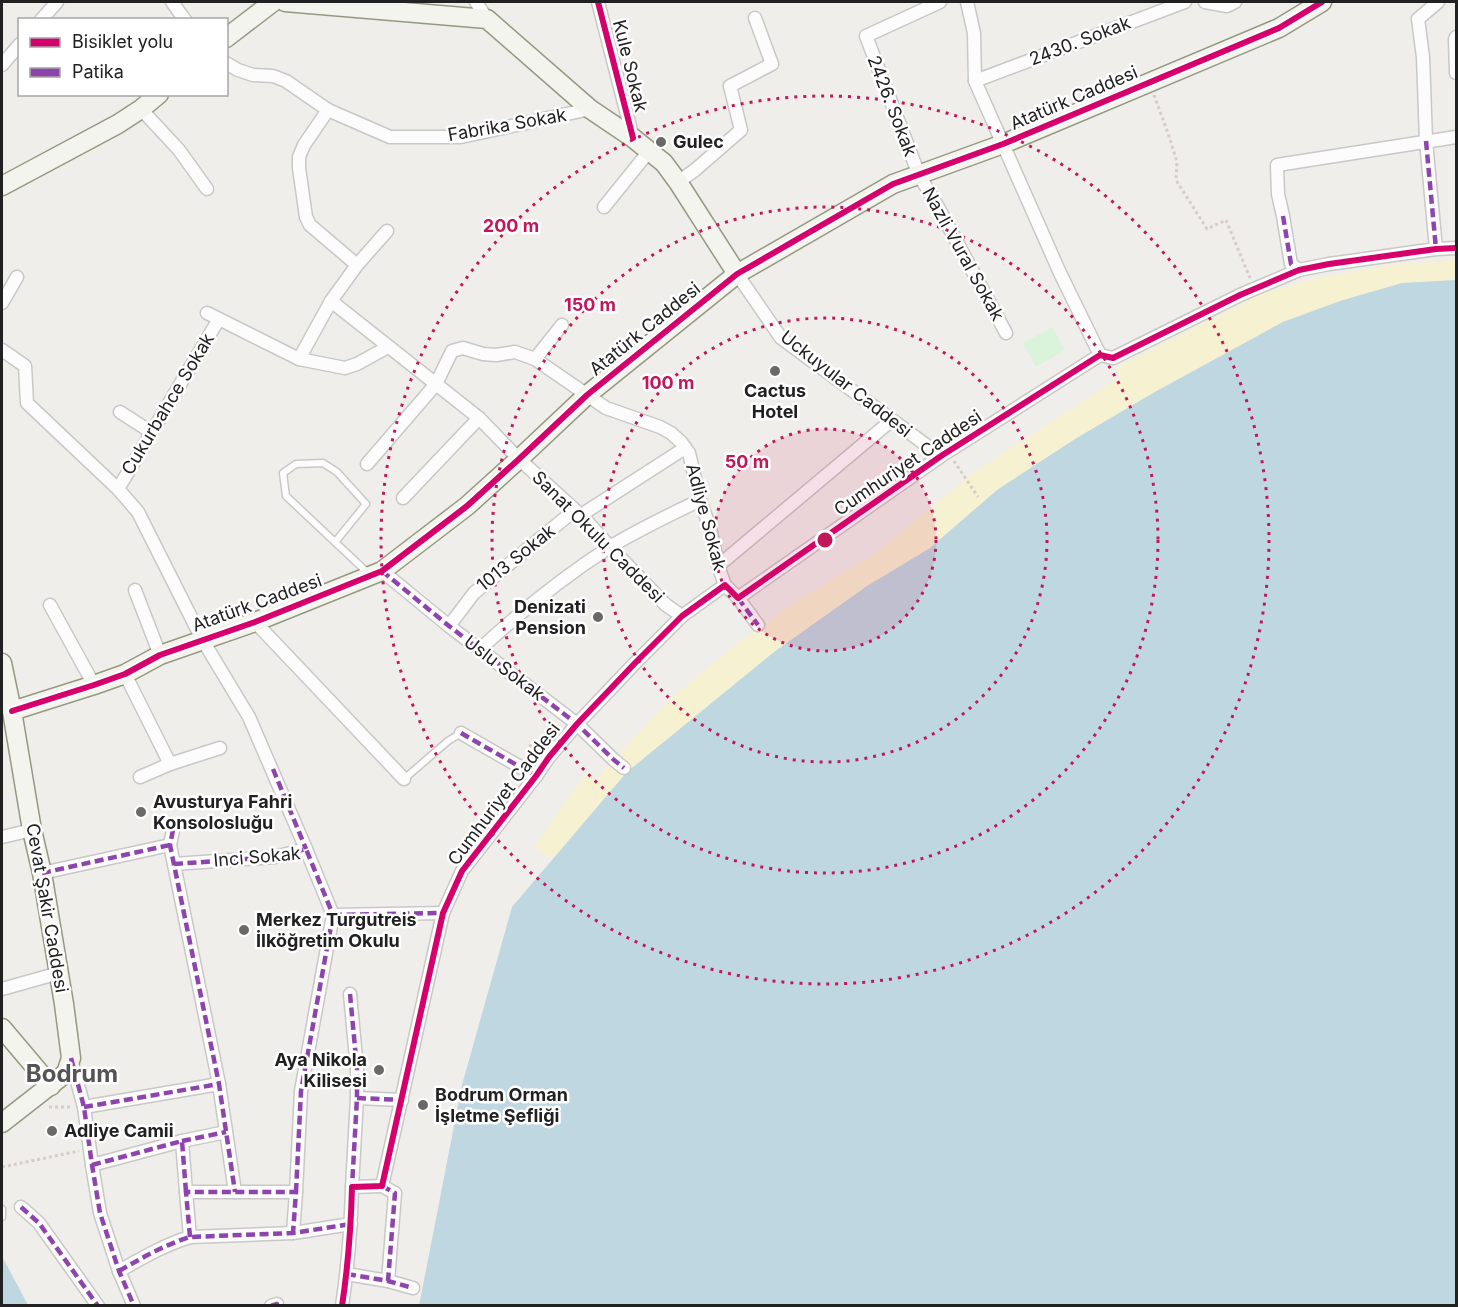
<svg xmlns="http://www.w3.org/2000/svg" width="1458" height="1307" font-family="Inter,sans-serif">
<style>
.sand{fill:#f6f1d0}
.park{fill:#daf4dc}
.water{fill:#bfd7e0}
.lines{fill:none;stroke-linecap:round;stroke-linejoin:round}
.lane-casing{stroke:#c8c8c6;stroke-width:9}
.street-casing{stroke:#c8c8c6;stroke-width:15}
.secondary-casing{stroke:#969982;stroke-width:21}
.path{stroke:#d7ccc9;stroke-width:3;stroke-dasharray:3 3;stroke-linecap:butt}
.lane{stroke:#fdfcfc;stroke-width:6}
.street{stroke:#fdfcfc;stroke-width:12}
.secondary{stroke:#f3f4ed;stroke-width:18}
.quiet{stroke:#8e44ad;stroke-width:4.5;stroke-dasharray:9 4.5;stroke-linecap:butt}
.cycleway-casing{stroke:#fff;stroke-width:10}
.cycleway{stroke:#d6006c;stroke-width:6}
.ring{fill:none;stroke:#c2185b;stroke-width:3;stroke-dasharray:3 6}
.poi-dot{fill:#696967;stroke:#fff;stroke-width:2}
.labels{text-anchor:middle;stroke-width:5;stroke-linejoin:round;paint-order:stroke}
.street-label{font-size:18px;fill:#212121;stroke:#fff}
.poi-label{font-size:18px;font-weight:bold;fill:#212121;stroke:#fff;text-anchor:start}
.district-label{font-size:24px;font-weight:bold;fill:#545454;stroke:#fff}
.centre{fill:#c2185b;stroke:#fff;stroke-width:3}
.ring-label{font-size:18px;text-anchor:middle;font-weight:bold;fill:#c2185b;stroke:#fff;stroke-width:5;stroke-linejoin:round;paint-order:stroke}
</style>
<rect width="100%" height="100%" fill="#efeeea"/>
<!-- sand -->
<path class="sand" d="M1456,260v20l-54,3 -62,18 -57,21 -130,71 -78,46 -78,51 -67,58 -63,38 -93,66 -147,120 -75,87 -18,-12 52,-74 9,7 75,-81 73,-60 55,-39 76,-46 99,-81 147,-96 -4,-10 145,-73 52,-15 77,-14z"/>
<!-- park -->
<path class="park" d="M1052,327l13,23 -29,17 -13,-24z"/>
<!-- water -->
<g class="water">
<path d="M1456,280v1025l-1037,1 43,-221 50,-178 115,-135 147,-120 93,-66 63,-38 67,-58 78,-51 78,-46 130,-71 57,-21 62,-18z"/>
<path d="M2,1258h1l25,47h-26z"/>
</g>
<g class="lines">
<defs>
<g id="lane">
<path d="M336,541l30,-37 -29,-32 -14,-9 -27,1 -13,9 3,23 83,78"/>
<path d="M404,779l44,-38 13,-8"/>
<path d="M2,1209v8"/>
</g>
<g id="street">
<path d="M172,2l13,18"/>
<path d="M476,2l11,17"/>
<path d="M598,2l35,136"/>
<path d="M940,2l-74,34 53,139 19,32 68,126"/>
<path d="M967,2l7,31 1,48 85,192 40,82"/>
<path d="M1205,2l22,4 8,-4"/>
<path d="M41,20l16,-18"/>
<path d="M1456,37l-1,2 1,34"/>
<path d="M226,63l12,7 15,5 20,1 13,5 42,29 62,27h71l129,-28"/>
<path d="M2,65l18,-21"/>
<path d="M975,81l210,-79"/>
<path d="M141,109l38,41 28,39"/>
<path d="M328,110l-24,35 -5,12v11l7,49 4,8 47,40"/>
<path d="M678,182l17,-12 46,-40 -11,-44 42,-22 -17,-46"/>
<path d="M604,207l46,-57"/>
<path d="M1436,249l-10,-108 -3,-84 -5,-38 20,-17"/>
<path d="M1299,270l-8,-6 -8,-48 -5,-22 -1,-29 179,-28"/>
<path d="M737,274l44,64 160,118"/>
<path d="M331,301l105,83 16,-33 11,-3 20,6 13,1 19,-3 20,7 71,49 54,19 11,6 10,9 8,11 11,47 10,28 8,38 7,19"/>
<path d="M2,303l15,-26"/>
<path d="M207,313l92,46 46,9 12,-4 31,-17"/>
<path d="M2,350l23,16 2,37 91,86 20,23 64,127 47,78 57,132"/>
<path d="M299,359l32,-58 26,-36 30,-34"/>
<path d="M535,359l27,-34"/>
<path d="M120,412l31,20"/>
<path d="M367,464l69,-80 43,34 40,41 66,60 25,28 56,58 16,11"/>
<path d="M118,489l101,-170"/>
<path d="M403,498l76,-80"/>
<path d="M718,566l174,-146"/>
<path d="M382,571l67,55 128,98 37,36 10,8"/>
<path d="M135,590l25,65"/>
<path d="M738,598l20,27"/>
<path d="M50,605l44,80"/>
<path d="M255,622l149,157"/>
<path d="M449,626l25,-33 96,-79 11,1 104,-67"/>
<path d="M479,650c41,-38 84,-73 131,-103 29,-18 60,-32 90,-47"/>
<path d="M125,674l45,90"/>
<path d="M461,733l75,43"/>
<path d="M140,777l30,-13 50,-16"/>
<path d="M173,830l-3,15 49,239"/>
<path d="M2,837l30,-7"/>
<path d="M174,864l101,-7 31,-8 27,66"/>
<path d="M42,873l128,-28"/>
<path d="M333,915l110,-2"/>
<path d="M2,989l57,-16"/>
<path d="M350,994l7,75v29l-5,89"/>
<path d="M71,1059l13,48 8,58 8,48 19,58 15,35"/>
<path d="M357,1098l45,2"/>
<path d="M84,1107l135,-23 16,108"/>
<path d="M182,1141l44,-9"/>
<path d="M92,1165l90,-24 4,51"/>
<path d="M382,1186l13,7 -7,88"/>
<path d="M296,1192l5,-101 32,-176"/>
<path d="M21,1207l18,16 59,83"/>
<path d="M190,1237l-4,-45h110l-3,41"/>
<path d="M119,1271c23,-13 45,-26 71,-34l103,-4 58,-9"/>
<path d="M347,1274l41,7 25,7"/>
<path d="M271,1306l6,-2v2"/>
<path d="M342,1306c6,-40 9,-79 10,-119l30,-1 61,-273 19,-42 74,-95 13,-19 28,-33 59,-62 46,-46 43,-31 13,13 203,-142 159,-101 13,3 127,-63 59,-25 30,-6 107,-15 20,-1"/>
</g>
<g id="secondary">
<path d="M285,2l202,17 103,90 43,29 31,25 14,19 59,92"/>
<path d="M226,38l47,-36"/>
<path d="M2,186l116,-62 23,-15 18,-15"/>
<path d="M2,663l10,48 20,119 10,43 22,131 7,54 -5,15 -64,50"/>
<path d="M12,711l82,-26 31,-11 35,-19 95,-33 127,-51 85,-65 52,-47 68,-64 150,-121 156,-90 110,-40 276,-116 43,-26"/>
<path d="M2,1028l49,58"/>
</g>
</defs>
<!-- lane casing -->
<use href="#lane" class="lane-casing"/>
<!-- street casing -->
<use href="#street" class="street-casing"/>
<!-- secondary casing -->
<use href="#secondary" class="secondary-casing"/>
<!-- path -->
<g class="path">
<path d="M1154,95l15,41 8,26 -1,18 31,49 19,-9 24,58"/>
<path d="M954,461l24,36"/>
<path d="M529,745l11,6"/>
<path d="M49,1107h24"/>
<path d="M2,1167l77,-16"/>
</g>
<!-- lane -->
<use href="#lane" class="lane"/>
<!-- street -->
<use href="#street" class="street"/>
<!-- secondary -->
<use href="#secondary" class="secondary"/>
<!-- quiet -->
<g class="quiet">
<path d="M1426,141l10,108"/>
<path d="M1283,216l8,48 8,6"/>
<path d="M382,571l67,55 128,98 37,36 10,8"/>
<path d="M738,598l20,27"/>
<path d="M461,733l75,43"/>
<path d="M273,769l33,80"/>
<path d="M173,830l-3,15 49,239"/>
<path d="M174,864l101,-7 31,-8 27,66"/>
<path d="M42,873l128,-28"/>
<path d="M333,915l110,-2"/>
<path d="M350,994l7,75v29l-5,89"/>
<path d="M71,1058l13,49 8,58 8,48 19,58 15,35"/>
<path d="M357,1098l45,2"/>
<path d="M84,1107l135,-23 16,108"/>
<path d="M182,1141l44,-9"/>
<path d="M92,1165l90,-24 4,51"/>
<path d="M382,1186l13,7 -7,88"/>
<path d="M296,1192l5,-101 32,-176"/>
<path d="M21,1207l18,16 59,83"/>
<path d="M190,1237l-4,-45h110l-3,41"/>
<path d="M119,1271c23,-13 45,-26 71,-34l103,-4 58,-9"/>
<path d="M347,1274l41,7 25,7"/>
<path d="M271,1306l6,-2v2"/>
</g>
<defs>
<g id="cycleway">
<path d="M598,2l35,136"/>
<path d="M12,711l82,-26 31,-11 35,-19 95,-33 127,-51 85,-65 52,-47 68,-64 150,-121 156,-90 110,-40 276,-116 43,-26"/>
<path d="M342,1306c6,-40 9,-79 10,-119l30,-1 61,-273 19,-42 74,-95 13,-19 28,-33 59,-62 46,-46 43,-31 13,13 203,-142 159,-101 13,3 127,-63 59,-25 30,-6 107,-15 20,-1"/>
</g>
</defs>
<!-- cycleway casing -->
<use href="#cycleway" class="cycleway-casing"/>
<!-- cycleway -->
<use href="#cycleway" class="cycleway"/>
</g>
<!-- distance rings -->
<circle cx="825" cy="540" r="111" fill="#c2185b" fill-opacity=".12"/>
<g class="ring">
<circle cx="825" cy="540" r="111"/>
<circle cx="825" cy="540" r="222"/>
<circle cx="825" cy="540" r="333"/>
<circle cx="825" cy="540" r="444"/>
</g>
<!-- markers -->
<g class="poi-dot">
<circle cx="661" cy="142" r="6"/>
<circle cx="775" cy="371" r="6"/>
<circle cx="598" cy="617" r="6"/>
<circle cx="141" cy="812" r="6"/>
<circle cx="244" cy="930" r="6"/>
<circle cx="379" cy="1070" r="6"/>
<circle cx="423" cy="1105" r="6"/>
<circle cx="52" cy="1131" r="6"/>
</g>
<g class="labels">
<!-- street labels -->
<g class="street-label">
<text transform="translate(1080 41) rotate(-21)" y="6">2430. Sokak</text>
<text transform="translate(630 66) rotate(76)" y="6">Kule Sokak</text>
<text transform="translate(1074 98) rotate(-23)" y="6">Atatürk Caddesi</text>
<text transform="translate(892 106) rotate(69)" y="6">2426. Sokak</text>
<text transform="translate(507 125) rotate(-10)" y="6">Fabrika Sokak</text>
<text transform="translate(963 254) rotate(61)" y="6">Nazli Vural Sokak</text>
<text transform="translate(645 329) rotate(-39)" y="6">Atatürk Caddesi</text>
<text transform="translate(846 384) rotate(38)" y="6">Uckuyular Caddesi</text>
<text transform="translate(168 404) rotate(-59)" y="6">Cukurbahce Sokak</text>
<text transform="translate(908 463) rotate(-34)" y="6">Cumhuriyet Caddesi</text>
<text transform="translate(706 517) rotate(75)" y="6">Adliye Sokak</text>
<text transform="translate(598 537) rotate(45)" y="6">Sanat Okulu Caddesi</text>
<text transform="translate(516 558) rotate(-39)" y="6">1013 Sokak</text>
<text transform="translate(257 603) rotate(-20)" y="6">Atatürk Caddesi</text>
<text transform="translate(504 668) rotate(37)" y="6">Uslu Sokak</text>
<text transform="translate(504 794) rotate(-53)" y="6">Cumhuriyet Caddesi</text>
<text transform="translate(257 857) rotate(-5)" y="6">Inci Sokak</text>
<text transform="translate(47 908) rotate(80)" y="6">Cevat Şakir Caddesi</text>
</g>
<!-- poi labels -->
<g class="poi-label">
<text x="673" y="148">Gulec</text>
<text x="775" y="397" text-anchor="middle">Cactus<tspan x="775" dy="21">Hotel</tspan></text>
<text x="586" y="613" text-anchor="end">Denizati<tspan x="586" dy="21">Pension</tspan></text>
<text x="153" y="808">Avusturya Fahri<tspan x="153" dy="21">Konsolosluğu</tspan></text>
<text x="256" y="926">Merkez Turgutreis<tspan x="256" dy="21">İlköğretim Okulu</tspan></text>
<text x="367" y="1066" text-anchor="end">Aya Nikola<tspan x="367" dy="21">Kilisesi</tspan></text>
<text x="435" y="1101">Bodrum Orman<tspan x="435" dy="21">İşletme Şefliği</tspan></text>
<text x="64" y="1137">Adliye Camii</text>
</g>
<!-- district labels -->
<g class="district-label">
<text x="72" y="1082">Bodrum</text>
</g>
</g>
<circle cx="825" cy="540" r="9" class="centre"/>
<g class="ring-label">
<text x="511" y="232">200 m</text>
<text x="590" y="311">150 m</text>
<text x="668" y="389">100 m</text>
<text x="747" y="468">50 m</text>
</g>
<!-- border -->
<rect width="1458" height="1307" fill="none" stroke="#212121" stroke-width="6"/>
<!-- legend -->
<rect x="18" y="18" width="210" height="78" fill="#ffffff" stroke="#a6a6a6" stroke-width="1.5"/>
<rect x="30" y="38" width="30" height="9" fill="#d6006c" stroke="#a6a6a6" stroke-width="1.5"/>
<text x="72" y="48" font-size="18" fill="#212121">Bisiklet yolu</text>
<rect x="30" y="68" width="30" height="9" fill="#8e44ad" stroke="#a6a6a6" stroke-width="1.5"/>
<text x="72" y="78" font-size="18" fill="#212121">Patika</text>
</svg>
